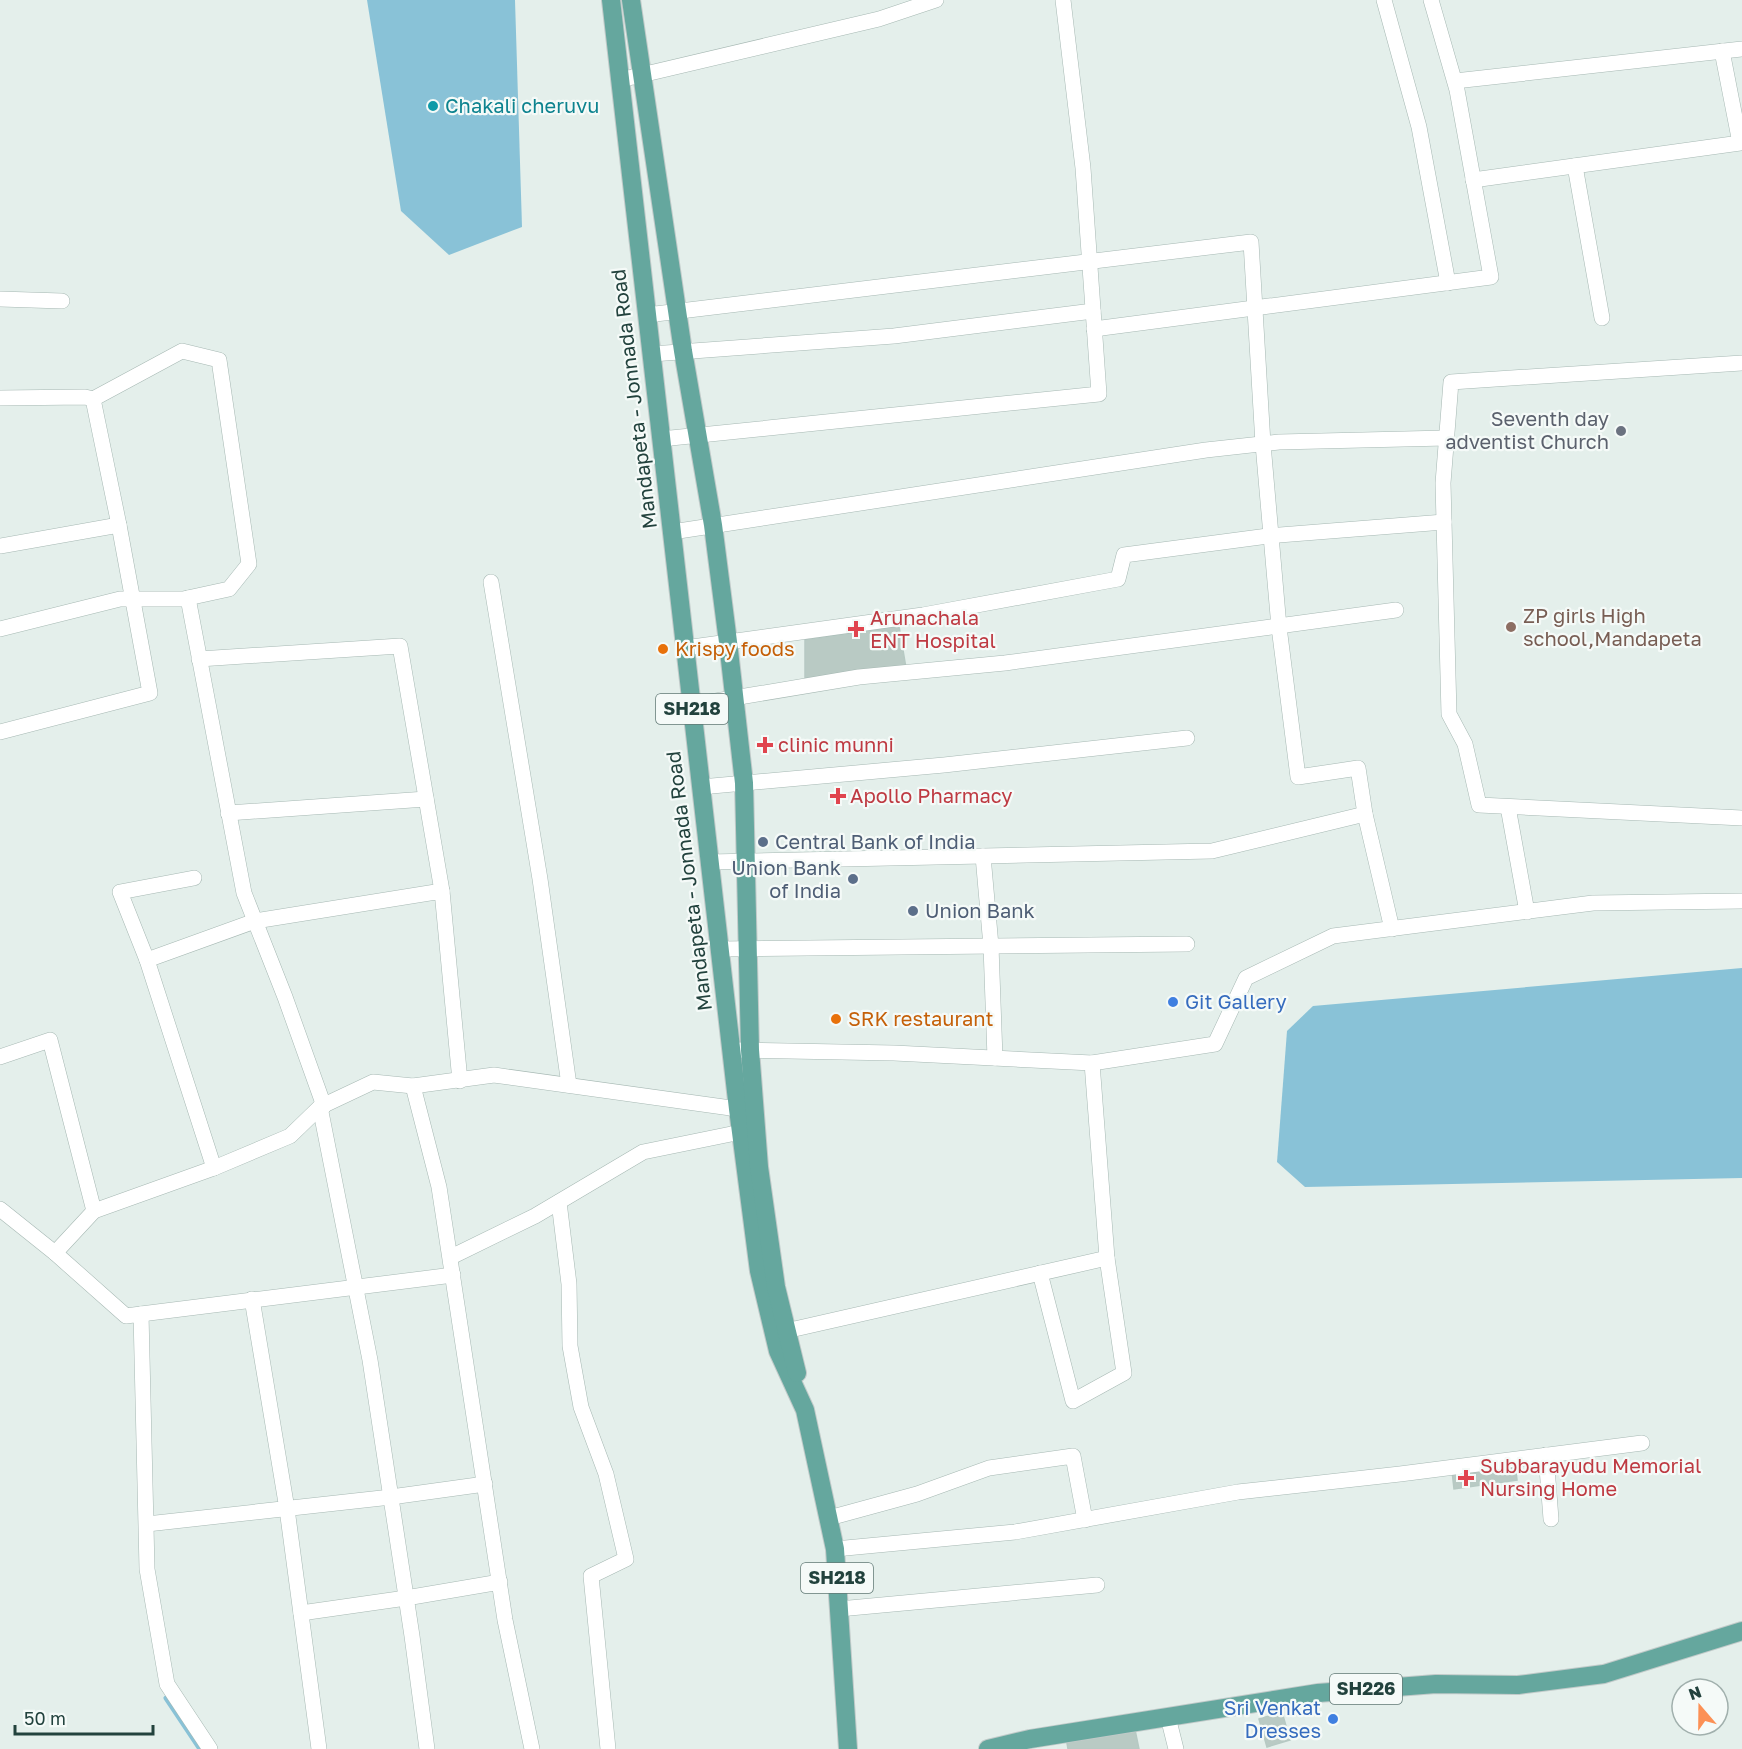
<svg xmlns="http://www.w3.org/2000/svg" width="1742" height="1749" font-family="'Golos Text',sans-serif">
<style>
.water{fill:#89c2d7}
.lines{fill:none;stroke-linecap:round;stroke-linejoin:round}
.stream{stroke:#89c2d7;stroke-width:5}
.building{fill:#b9cac4;stroke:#b6c9c3;stroke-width:1.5}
.street-casing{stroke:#a6b8b3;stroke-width:16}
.primary-casing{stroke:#c1cac9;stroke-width:20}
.street{stroke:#fff;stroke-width:15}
.primary{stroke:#65a79e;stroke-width:18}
.culture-dot{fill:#0f9aa8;stroke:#f5faf8;stroke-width:2}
.worship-dot{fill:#6b7280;stroke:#f5faf8;stroke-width:2}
.education-dot{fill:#8d6e63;stroke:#f5faf8;stroke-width:2}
.health-dot{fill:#e0444e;stroke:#f5faf8;stroke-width:2}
.food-dot{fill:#e8710a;stroke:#f5faf8;stroke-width:2}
.service-dot{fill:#5c6f8a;stroke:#f5faf8;stroke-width:2}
.shop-dot{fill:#3f7fe0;stroke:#f5faf8;stroke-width:2}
.labels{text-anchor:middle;stroke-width:4.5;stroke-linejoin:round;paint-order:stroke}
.shield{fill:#f5faf8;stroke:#617975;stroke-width:1.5}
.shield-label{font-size:18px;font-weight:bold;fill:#22423d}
.culture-label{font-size:20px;fill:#0d838f;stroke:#f5faf8;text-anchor:start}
.street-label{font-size:20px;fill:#22423d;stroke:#f5faf8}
.worship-label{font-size:20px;fill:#5b616d;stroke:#f5faf8;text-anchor:end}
.education-label{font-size:20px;fill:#785e54;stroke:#f5faf8;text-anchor:start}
.health-label{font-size:20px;fill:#be3a42;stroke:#f5faf8;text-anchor:start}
.food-label{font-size:20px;fill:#c56008;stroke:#f5faf8;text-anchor:start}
.service-label{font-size:20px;fill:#4e5e75;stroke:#f5faf8;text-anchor:start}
.shop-label{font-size:20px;fill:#366cbe;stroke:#f5faf8;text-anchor:start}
</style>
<rect width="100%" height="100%" fill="#e4efeb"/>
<!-- water -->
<g class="water">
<path d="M367,0h148l7,227 -73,28 -48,-44z"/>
<path d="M1742,968v210l-437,9 -28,-25 10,-131 26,-25z"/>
</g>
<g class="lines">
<!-- stream -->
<path class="stream" d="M166,1698l34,51"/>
</g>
<!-- building -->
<g class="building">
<path d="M899,626l7,42 -101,10v-38z"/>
<path d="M1515,1462l2,18 -63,9 -2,-18z"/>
<path d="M1282,1712l8,28 -23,7 -8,-28z"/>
<path d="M1134,1725l5,24h-71l-2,-12z"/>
</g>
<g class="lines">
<defs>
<g id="street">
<path d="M1384,0l35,127 29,156"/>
<path d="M620,80l259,-61 57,-19"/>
<path d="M1455,81l287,-32"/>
<path d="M1575,166l27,152"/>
<path d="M1473,180l267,-37 -18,-92"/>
<path d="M0,299l62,2"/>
<path d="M647,315l604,-73 12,202 16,183 19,150 60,-9 7,46"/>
<path d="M1094,329l397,-52 -34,-187 -26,-90"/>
<path d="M652,354l242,-18 199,-25"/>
<path d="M1742,363l-291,19 -8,101 6,231 16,30 14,61 263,13"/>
<path d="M0,398l85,-1 8,2 89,-48 37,9 30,204 -20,25 -46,10h-63l-120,30"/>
<path d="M661,439l438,-45 -16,-226 -20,-168"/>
<path d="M672,532l534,-82 73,-8 167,-4"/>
<path d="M0,546l119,-21 -26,-126"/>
<path d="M491,582l49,297 29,206"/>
<path d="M188,598l56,295 41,104 39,109"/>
<path d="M685,648l238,-33 195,-36 6,-24 144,-19 176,-14"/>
<path d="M199,659l201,-13 42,245"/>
<path d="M692,705l167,-28 146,-14 391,-53"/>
<path d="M0,732l150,-39 -31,-168"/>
<path d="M701,787l243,-22 243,-27"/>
<path d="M1508,807l19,105"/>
<path d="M228,813l198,-14"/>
<path d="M983,856l8,90 4,112"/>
<path d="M710,862l502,-11 153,-37 27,115"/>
<path d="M720,949l467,-5"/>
<path d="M147,960l-27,-68 74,-14"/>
<path d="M731,1050l163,3 198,10 15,195 -330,75"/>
<path d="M0,1057l50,-17 44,171"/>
<path d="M1092,1063l123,-19 31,-66 87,-42 260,-33 149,-2"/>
<path d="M413,1086l26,101 66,433 27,129"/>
<path d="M320,1107l50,253 42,276 15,113"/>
<path d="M214,1168l-67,-208 108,-39 187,-30 18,190"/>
<path d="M559,1202l10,82 1,62 11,61 25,67 20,85 -35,17 17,173"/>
<path d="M0,1209l55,44 71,63 15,-2 6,255 20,115 43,65"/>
<path d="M55,1253l39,-42 120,-43 76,-32 30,-29 53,-25 40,4 81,-11 244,34"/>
<path d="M451,1257l84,-41 108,-64 98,-20"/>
<path d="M1040,1273l33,128 51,-28 -17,-115"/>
<path d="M252,1299l35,210 32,240"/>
<path d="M141,1314l312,-39"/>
<path d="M1546,1455l5,64"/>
<path d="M829,1518l88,-24 72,-26 84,-12 12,64"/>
<path d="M147,1524l244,-27 94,-13"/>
<path d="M835,1549l180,-17 223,-40 162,-18 242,-31"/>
<path d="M839,1609l258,-24"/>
<path d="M301,1613l105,-15 94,-16"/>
<path d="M1168,1717l8,32"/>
</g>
<g id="primary">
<path d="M611,0l127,1109 21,162 19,80 27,59 30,139 13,200"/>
<path d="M631,0l52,351 30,174 15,117 16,141 6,267 9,117 17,120 21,86"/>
<path d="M988,1749l42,-10 288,-46 118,-9 82,1 86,-11 138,-43"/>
</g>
</defs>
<!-- street casing -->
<use href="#street" class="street-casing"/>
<!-- primary casing -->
<use href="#primary" class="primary-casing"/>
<!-- street -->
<use href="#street" class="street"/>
<!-- primary -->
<use href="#primary" class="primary"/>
</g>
<!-- markers -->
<circle class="culture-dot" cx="433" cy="106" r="6"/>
<circle class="worship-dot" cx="1621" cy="431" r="6"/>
<circle class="education-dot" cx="1511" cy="627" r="6"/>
<g class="health-dot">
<path d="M853 620h6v6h6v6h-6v6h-6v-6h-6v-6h6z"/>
<path d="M762 736h6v6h6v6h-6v6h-6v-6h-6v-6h6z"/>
<path d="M835 787h6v6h6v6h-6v6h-6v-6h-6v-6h6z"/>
<path d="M1463 1469h6v6h6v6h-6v6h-6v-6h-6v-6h6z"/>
</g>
<g class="food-dot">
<circle cx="663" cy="649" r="6"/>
<circle cx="836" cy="1019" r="6"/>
</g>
<g class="service-dot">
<circle cx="763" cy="842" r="6"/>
<circle cx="853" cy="879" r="6"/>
<circle cx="913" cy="911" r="6"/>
</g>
<g class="shop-dot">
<circle cx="1173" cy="1002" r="6"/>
<circle cx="1333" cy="1719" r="6"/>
</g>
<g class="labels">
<!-- shield labels -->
<g class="shield">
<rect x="656" y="694" width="72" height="30" rx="4.5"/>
<rect x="801" y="1563" width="72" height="30" rx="4.5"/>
<rect x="1330" y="1674" width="72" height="30" rx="4.5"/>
</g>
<g class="shield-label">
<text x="692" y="715">SH218</text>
<text x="837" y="1584">SH218</text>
<text x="1366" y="1695">SH226</text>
</g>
<!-- culture labels -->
<g class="culture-label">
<text x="445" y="113">Chakali cheruvu</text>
</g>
<!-- street labels -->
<g class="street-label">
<text transform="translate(634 399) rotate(-97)" y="7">Mandapeta - Jonnada Road</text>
<text transform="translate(689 881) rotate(-97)" y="7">Mandapeta - Jonnada Road</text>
</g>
<!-- worship labels -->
<g class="worship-label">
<text x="1609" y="426">Seventh day<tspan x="1609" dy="23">adventist Church</tspan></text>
</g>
<!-- education labels -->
<g class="education-label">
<text x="1523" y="623">ZP girls High<tspan x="1523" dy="23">school,Mandapeta</tspan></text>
</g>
<!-- health labels -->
<g class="health-label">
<text x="870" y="625">Arunachala<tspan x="870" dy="23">ENT Hospital</tspan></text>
<text x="778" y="752">clinic munni</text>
<text x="850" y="803">Apollo Pharmacy</text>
<text x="1480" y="1473">Subbarayudu Memorial<tspan x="1480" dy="23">Nursing Home</tspan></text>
</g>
<!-- food labels -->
<g class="food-label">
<text x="675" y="656">Krispy foods</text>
<text x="848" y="1026">SRK restaurant</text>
</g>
<!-- service labels -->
<g class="service-label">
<text x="775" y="849">Central Bank of India</text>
<text x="841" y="875" text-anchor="end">Union Bank<tspan x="841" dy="23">of India</tspan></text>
<text x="925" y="918">Union Bank</text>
</g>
<!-- shop labels -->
<g class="shop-label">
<text x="1185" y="1009">Git Gallery</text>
<text x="1321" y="1715" text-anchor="end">Sri Venkat<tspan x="1321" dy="23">Dresses</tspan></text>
</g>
</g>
<!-- north arrow -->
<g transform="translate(1700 1707) rotate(340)"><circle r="28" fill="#f5faf8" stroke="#a1b0ad" stroke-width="1.5"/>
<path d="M0-4.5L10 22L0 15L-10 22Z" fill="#fc9055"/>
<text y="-9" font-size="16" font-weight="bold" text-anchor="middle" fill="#22423d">N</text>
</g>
<!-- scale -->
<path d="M15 1725v9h138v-9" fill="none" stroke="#22423d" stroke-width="3"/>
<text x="24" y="1725" font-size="18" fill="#22423d" stroke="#f5faf8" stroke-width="4.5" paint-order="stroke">50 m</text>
</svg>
